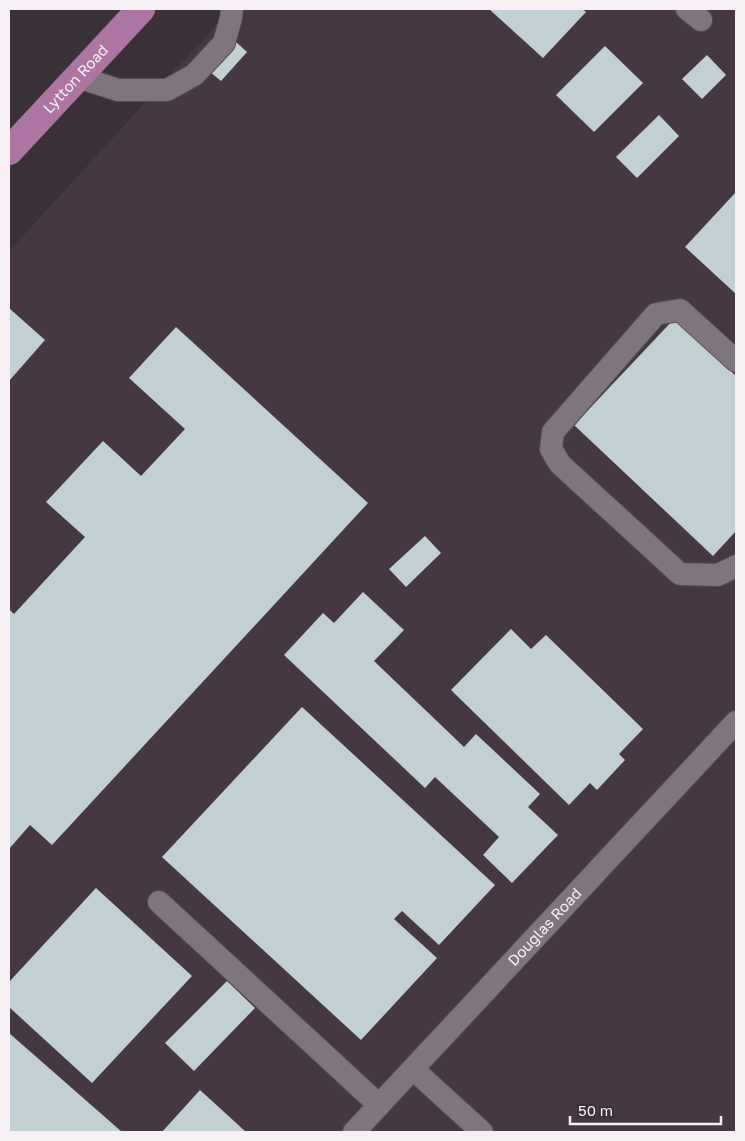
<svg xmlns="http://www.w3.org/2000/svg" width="745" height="1141" font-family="'Golos Text',sans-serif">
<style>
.built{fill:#463843}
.building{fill:#c2d0d4}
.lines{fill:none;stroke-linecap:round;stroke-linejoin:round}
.minor-casing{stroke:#534d52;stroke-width:24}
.major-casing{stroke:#534d52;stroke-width:29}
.minor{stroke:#7f757d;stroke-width:22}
.major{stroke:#ad76a2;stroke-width:28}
.labels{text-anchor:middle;stroke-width:5;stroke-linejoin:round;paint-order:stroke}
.street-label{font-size:15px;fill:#f6f0f4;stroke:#393137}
</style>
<rect width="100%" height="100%" fill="#393137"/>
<!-- built -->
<path class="built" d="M231,9h505v1123h-727v-881z"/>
<!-- building -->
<g class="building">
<path d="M489,9h93l4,3 -43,46z"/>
<path d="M224,31l23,21 -26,29 -24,-20z"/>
<path d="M605,46l38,37 -49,49 -38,-37z"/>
<path d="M707,55l19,20 -24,24 -20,-20z"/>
<path d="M659,115l20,21 -42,42 -21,-21z"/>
<path d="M736,192v102l-51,-47z"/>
<path d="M9,308l36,32 -36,41z"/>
<path d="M675,318l61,58v155l-23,25 -139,-131z"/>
<path d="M176,327l192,176 -316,342 -22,-20 -21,24v-240l5,5 71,-77 -39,-35 57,-61 38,35 44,-47 -56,-51z"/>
<path d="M425,536l16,17 -35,34 -17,-18z"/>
<path d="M363,592l41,38 -30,31 90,86 12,-13 64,60 -12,13 30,28 -46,48 -29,-28 16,-18 -64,-60 -10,11 -141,-133 39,-42 11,10z"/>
<path d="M511,629l20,20 15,-14 97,94 -24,25 6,6 -28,30 -7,-7 -21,22 -118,-115z"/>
<path d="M302,707l193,178 -56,60 -37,-34 -8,8 43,39 -76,82 -199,-183z"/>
<path d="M96,888l96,88 -100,107 -83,-76v-25z"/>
<path d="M227,981l28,27 -61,63 -29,-28z"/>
<path d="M9,1033l113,99h-113z"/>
<path d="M200,1090l46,42h-84z"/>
</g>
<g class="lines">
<defs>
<g id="minor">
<path d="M687,9l14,11"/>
<path d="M78,77l40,13h49l27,-15 30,-32 7,-25 1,-9"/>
<path d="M736,361l-56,-51 -24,4 -103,118 -2,17 9,15 120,110 38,1 18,-9"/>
<path d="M159,902l220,203"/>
<path d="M413,1069l69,63"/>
<path id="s1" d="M354,1132l382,-410"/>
</g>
<g id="major">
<path id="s2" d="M9,151l132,-142"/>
</g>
</defs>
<!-- minor casing -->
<use href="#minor" class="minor-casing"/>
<!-- major casing -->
<use href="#major" class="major-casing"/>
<!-- minor -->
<use href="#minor" class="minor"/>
<!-- major -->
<use href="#major" class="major"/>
</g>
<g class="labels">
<!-- street labels -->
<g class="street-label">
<text dy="5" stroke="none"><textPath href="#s2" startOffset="98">Lytton Road</textPath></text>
<text dy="5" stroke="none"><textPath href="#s1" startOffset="280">Douglas Road</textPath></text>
</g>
</g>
<!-- border -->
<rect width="745" height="1141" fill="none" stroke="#f6f0f4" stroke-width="20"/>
<!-- scale -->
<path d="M570 1116v8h151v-8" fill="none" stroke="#f6f0f4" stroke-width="2.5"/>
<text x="578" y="1116" font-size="15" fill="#f6f0f4" stroke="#393137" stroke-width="4" paint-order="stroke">50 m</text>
</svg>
